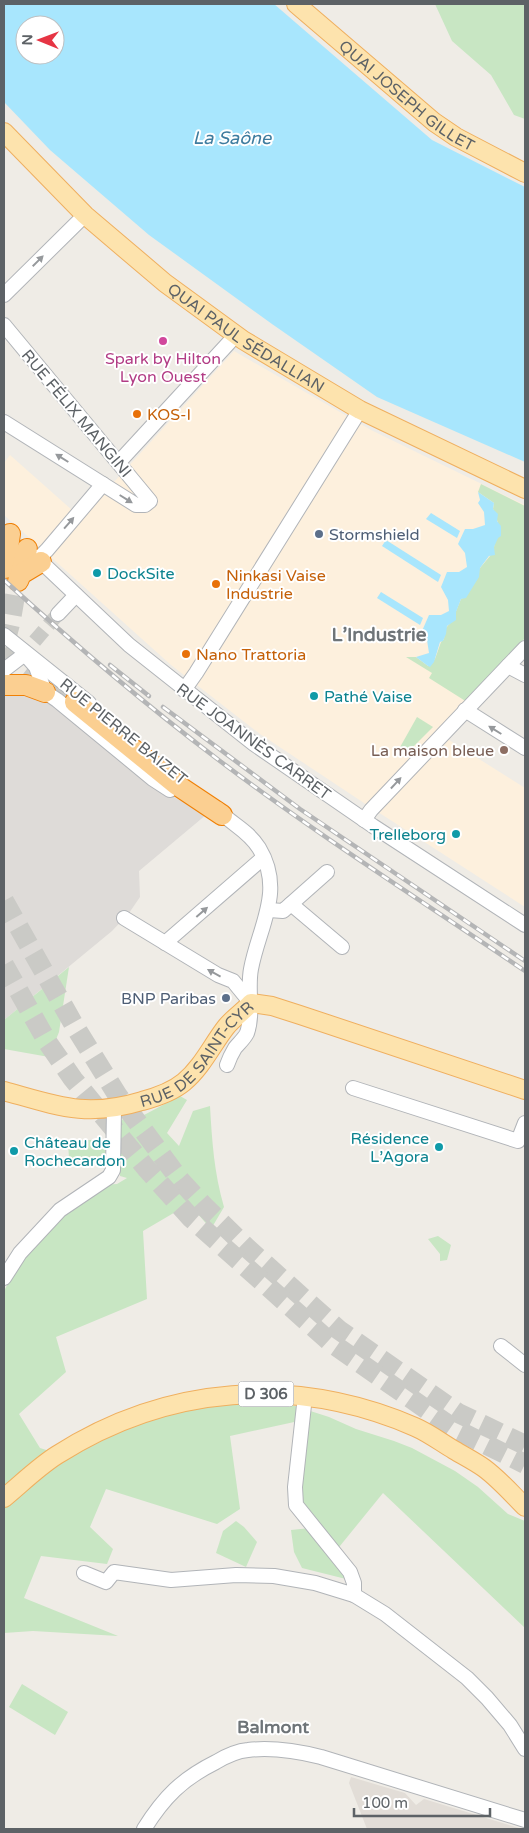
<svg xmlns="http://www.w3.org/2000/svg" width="529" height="1833" font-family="'Varela Round',sans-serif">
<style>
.commercial{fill:#fdf0dd}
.industrial{fill:#dedbd8}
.education{fill:#e2ddd7}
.green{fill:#c8e6c3}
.water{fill:#a8e6fd;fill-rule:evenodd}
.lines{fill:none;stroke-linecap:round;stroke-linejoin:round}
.minor-tunnel{stroke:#cacac6;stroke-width:14;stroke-dasharray:14 7;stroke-linecap:butt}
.highway-tunnel{stroke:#cacac6;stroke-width:20;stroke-dasharray:20 10;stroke-linecap:butt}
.minor-casing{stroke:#b1b4b8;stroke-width:16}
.major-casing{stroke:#efaf5f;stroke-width:20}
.highway-casing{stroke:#f08005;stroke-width:22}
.minor{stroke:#fff;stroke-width:14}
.major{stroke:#fde3ad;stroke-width:18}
.highway{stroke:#fbcf91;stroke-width:20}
.rail-casing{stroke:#b4b5b6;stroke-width:4.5}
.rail{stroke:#fff;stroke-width:2.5;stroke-dasharray:8;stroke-linecap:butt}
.oneway{fill:#96999c}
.hotel-dot{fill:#d1479c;stroke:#fff;stroke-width:2}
.food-dot{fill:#e8710a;stroke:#fff;stroke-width:2}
.service-dot{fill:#5c6f8a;stroke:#fff;stroke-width:2}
.culture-dot{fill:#0f9aa8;stroke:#fff;stroke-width:2}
.education-dot{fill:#8d6e63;stroke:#fff;stroke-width:2}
.labels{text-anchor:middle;stroke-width:4;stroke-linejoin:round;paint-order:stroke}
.shield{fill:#fff;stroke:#8e9194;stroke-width:1}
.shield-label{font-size:15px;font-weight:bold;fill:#5d6266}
.street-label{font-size:16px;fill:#5d6266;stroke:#fff}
.hotel-label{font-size:16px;fill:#b23c85;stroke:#fff}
.food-label{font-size:16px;fill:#c56008;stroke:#fff;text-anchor:start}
.service-label{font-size:16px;fill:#4e5e75;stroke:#fff;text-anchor:start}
.culture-label{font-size:16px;fill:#0d838f;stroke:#fff;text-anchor:start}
.education-label{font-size:16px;fill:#785e54;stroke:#fff;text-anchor:end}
.water-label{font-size:18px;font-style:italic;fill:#3e7c9f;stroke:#fff}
.neighbourhood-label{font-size:18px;font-weight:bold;fill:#6e7478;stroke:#fff}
.quarter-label{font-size:19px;font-weight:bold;fill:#6e7478;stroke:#fff}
</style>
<rect width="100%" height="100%" fill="#efece6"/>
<!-- commercial -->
<path class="commercial" d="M234,351l137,79 154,75 -58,197 -26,33 84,53v119l-161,-104 -104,-69 -89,-69 -167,-150v-52l6,-8 71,63z"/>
<!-- industrial -->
<path class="industrial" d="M11,691l35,9 116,91 45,23 -68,57 1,26 -11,16 -17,18 -108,89v-323z"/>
<!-- education -->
<path class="education" d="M351,1777l54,16 11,12 8,-6 98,30h-155l-18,-46z"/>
<!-- green -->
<g class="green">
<path d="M435,4h90v115l-11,-4 -23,-40 -39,-34z"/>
<path d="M481,484l44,22v132l-58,64 -38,-24 3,-5 -26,-16h10l12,9 7,-7 6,-17 3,-3 1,-10 7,-8 9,-22 2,-1 17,-30 10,-12 4,-9 4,-24 -5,-14 1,-6 -16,-11z"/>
<path d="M417,717l16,10 -27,27 -7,-5z"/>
<path d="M69,967l-10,65 -10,25 -45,-8v-29z"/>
<path d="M180,1096l7,4 -20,33 12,13 14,-35 17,-5c2,35 4,67 14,101l-13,22 -22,-25 -46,27 4,68 -91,38 10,35 -47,42 21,34 22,7 117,-48 94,-8 56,18 27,12 38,12 18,7 43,23 23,16 30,27 17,7v107l-142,-135 -52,64 15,22 -44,-11 -8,-16 -3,-22 19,-2 -14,-23 12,-86 -78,17 10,73 -23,15 -111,-35 -16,38 23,22 -6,15 -66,-8 -17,42 94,38 -85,-5 -29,2v-342l19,-36 30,-32 50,-38 14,-1 10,-6 -7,-2v-54l3,-3 21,-4z"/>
<path d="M68,1140h37l1,18 -37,1z"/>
<path d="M438,1236l13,9 -4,15 -7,1v-7l-12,-15z"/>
<path d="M236,1521l8,6 13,15 -11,25 -30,-14 7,-22z"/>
<path d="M22,1684l46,28 -13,23 -46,-28z"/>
</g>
<!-- water -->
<g class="water">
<path d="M4,4h270l158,136 93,47v275l-148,-65 -105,-73 -123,-89 -99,-85 -46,-48zM25,25h30v30h-30z"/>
<path d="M478,492l16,11 -1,6 5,5 -1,7 4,5v10l-3,2 -4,9 1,8 -6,1 -9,12 -1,9 -13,21 -5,1 -5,13v8l-9,6 -1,8 -3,7 -3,1 -6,20 -4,5 -2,-1 -12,-9 13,-4 -2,-13 -5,-9 7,-16h12l8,-4 -1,-11 -7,-13 6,-15h12l8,-5 -2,-14 -7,-9 7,-15h8l12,-4 -1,-13 -6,-9 2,-3z"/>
<path d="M431,513l29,18 -3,7 -31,-19z"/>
<path d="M386,540l55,35 -3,7 -56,-36z"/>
<path d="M381,592l42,26 -3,7 -43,-27z"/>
</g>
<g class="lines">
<!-- minor-tunnel -->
<path class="minor-tunnel" d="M21,657l37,-43"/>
<!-- highway-tunnel -->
<g class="highway-tunnel">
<path d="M4,644c8,-20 9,-42 14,-63"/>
<path d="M4,650l13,7 58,45"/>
<path d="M4,901l70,124 44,71 62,84 25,27 41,40 93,83 119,83 67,32"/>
<path d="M4,965l44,78 25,36 73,89 45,50 139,124 123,86 72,36"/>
</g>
<defs>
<g id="minor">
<path d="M4,295l81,-80"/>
<path d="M4,325l146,176 -5,4h-9l-132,-83"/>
<path d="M119,462l117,-127"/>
<path d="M36,557l93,88 125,99 119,82 152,99"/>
<path d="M41,562l1,-7 5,-5 56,-66"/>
<path d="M58,614l18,-19"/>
<path d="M4,635l85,68"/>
<path d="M29,659l7,8 9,25 12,8 96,79 17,11"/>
<path d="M508,666l17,9"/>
<path d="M4,670l17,-13"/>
<path d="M184,690l12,-17 164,-263"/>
<path d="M465,710l60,38"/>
<path d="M218,809c12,15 29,20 41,39 26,43 0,78 -8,121 -4,20 3,44 -4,64 -3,6 -8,10 -12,15 -3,5 -6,11 -8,17"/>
<path d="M364,820l7,-10 154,-162"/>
<path d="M291,904l51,43"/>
<path d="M269,910l14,1 44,-39"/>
<path d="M124,918l94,57 15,6 18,22"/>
<path d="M165,943l98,-85"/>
<path d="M353,1088l165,53 7,-18"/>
<path d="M4,1278l16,-25 40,-43 49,-33 4,-7 1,-61"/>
<path d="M501,1346l24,19"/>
<path d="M305,1396l-10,91 1,18 54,67 4,11v12"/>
<path d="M84,1573l22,9 8,-10 57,8 65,-5 38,1 41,7 39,12 31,19 82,64 20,20 23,27 15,24"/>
<path d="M144,1829c20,-32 38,-50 72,-67 10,-6 21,-11 32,-12 25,-3 49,1 73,7l204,63"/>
</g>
<g id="major">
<path id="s1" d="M296,4l138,118 22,15 69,36"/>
<path id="s2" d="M4,132l81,83 80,68 78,57 117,70 165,79"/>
<path id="s3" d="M4,1091c54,15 82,27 138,10 15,-4 30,-9 42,-19 18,-15 28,-37 42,-55 7,-9 17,-15 25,-24l21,3 28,9 225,75"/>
<path d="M4,1498c17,-14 34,-31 53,-43 110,-70 238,-80 358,-28 14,6 27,16 39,23 10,6 20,11 30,18 15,11 28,26 41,39"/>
</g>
<g id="highway">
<path d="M5,568l5,-34"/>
<path d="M21,574l6,-25"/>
<path d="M18,581l3,-7 20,-12"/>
<path d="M4,685h22l19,7"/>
<path d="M75,702l102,83 45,30"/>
</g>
</defs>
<!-- minor casing -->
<use href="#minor" class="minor-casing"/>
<!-- major casing -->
<use href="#major" class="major-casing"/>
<!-- highway casing -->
<use href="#highway" class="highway-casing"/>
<!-- minor -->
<use href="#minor" class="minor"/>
<!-- major -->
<use href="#major" class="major"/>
<!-- highway -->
<use href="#highway" class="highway"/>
<defs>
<g id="rail">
<path d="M4,580c68,62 138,122 212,178 100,76 206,143 309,213"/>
<path d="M110,665l39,31"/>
<path d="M163,707l137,102 225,152"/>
</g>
</defs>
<!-- rail casing -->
<use href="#rail" class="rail-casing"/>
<!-- rail -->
<use href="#rail" class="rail"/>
</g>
<!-- one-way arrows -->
<defs><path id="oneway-solid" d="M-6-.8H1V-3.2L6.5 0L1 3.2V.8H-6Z" transform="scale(1.25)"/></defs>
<g class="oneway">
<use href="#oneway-solid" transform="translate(38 261) rotate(-45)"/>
<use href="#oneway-solid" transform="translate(62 458) rotate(-148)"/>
<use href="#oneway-solid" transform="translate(126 499) rotate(32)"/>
<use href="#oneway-solid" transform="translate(69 523) rotate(-49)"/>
<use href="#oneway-solid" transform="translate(495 730) rotate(-148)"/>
<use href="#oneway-solid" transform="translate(396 783) rotate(-47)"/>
<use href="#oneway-solid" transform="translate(202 912) rotate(-41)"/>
<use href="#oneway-solid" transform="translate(214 973) rotate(-151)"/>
</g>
<!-- markers -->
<circle class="hotel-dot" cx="163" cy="341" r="5"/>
<g class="food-dot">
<circle cx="137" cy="414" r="5"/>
<circle cx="216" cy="584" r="5"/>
<circle cx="186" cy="654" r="5"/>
</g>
<g class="service-dot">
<circle cx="319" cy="534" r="5"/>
<circle cx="226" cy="998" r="5"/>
</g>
<g class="culture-dot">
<circle cx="97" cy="573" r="5"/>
<circle cx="314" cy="696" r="5"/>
<circle cx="456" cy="834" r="5"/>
<circle cx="439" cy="1147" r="5"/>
<circle cx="14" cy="1151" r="5"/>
</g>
<circle class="education-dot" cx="504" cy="750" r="5"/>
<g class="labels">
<!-- shield labels -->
<rect class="shield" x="238.5" y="1381.5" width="55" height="25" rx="4"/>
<g class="shield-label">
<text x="266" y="1399">D 306</text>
</g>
<!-- street labels -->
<g class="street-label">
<text dy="6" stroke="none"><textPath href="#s1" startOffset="144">QUAI JOSEPH GILLET</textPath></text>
<text dy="6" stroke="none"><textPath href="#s2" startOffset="319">QUAI PAUL SÉDALLIAN</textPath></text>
<text transform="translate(77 413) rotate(50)" y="6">RUE FÉLIX MANGINI</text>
<text transform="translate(124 731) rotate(39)" y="6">RUE PIERRE BAIZET</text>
<text transform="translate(254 741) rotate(36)" y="6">RUE JOANNÈS CARRET</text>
<text dy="6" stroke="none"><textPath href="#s3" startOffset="215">RUE DE SAINT-CYR</textPath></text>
</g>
<!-- hotel labels -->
<g class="hotel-label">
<text x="163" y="364">Spark by Hilton<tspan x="163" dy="18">Lyon Ouest</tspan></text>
</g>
<!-- food labels -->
<g class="food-label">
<text x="147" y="420">KOS-I</text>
<text x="226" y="581">Ninkasi Vaise<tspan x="226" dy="18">Industrie</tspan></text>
<text x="196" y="660">Nano Trattoria</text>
</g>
<!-- service labels -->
<g class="service-label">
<text x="329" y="540">Stormshield</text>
<text x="216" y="1004" text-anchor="end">BNP Paribas</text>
</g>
<!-- culture labels -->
<g class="culture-label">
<text x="107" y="579">DockSite</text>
<text x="324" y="702">Pathé Vaise</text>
<text x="446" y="840" text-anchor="end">Trelleborg</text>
<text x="429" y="1144" text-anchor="end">Résidence<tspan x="429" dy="18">L’Agora</tspan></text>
<text x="24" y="1148">Château de<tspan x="24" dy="18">Rochecardon</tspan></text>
</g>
<!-- education labels -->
<g class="education-label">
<text x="494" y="756">La maison bleue</text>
</g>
<!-- water labels -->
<g class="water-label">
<text x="232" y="144">La Saône</text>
</g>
<!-- neighbourhood labels -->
<g class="neighbourhood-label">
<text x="273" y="1733">Balmont</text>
</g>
<!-- quarter labels -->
<g class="quarter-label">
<text x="379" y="641">L’Industrie</text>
</g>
</g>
<!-- border -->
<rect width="529" height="1833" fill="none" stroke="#5d6266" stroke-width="10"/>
<!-- north arrow -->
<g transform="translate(40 40) rotate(271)"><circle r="24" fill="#ffffff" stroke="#bec0c2"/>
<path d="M0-4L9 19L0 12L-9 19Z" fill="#e63544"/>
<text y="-8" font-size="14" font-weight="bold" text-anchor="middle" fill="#5d6266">N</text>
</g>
<!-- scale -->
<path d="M354 1808v8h136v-8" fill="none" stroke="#5d6266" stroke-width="2.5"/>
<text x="362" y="1808" font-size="15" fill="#5d6266" stroke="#ffffff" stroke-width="4" paint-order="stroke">100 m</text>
</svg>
